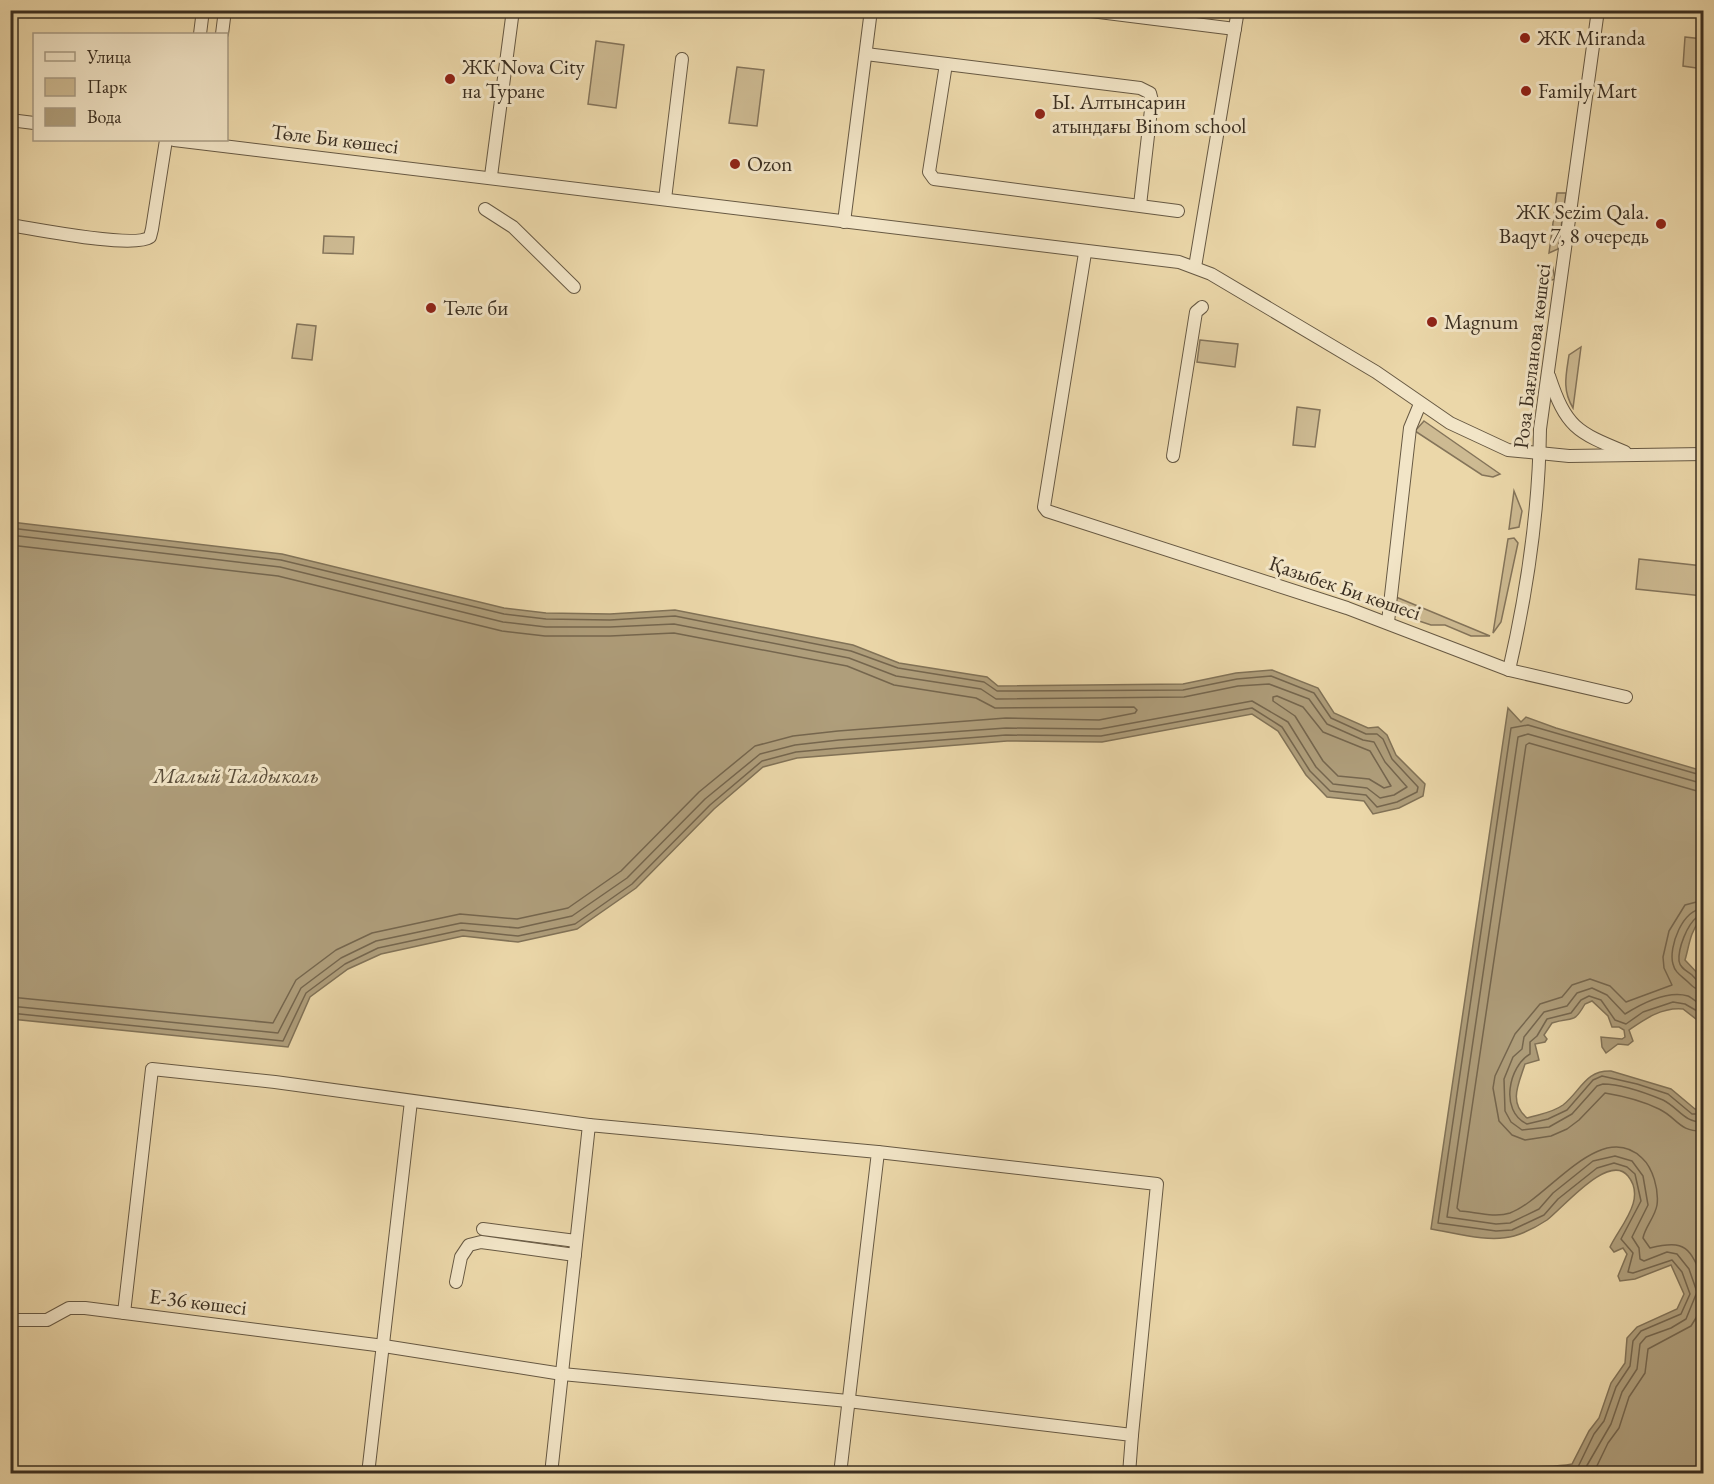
<svg xmlns="http://www.w3.org/2000/svg" width="1714" height="1484" font-family="'EB Garamond',serif">
<style>
.green{fill:#cdba92;stroke:#84745a;stroke-width:1.5}
.water{fill:#af9e7b;stroke:#817257;stroke-width:1.5}
.lines{fill:none;stroke-linecap:round;stroke-linejoin:round}
.shore{stroke:#75664e;stroke-width:1.5}
.minor-casing{stroke:#675943;stroke-width:14}
.minor{stroke:#f2e5c7;stroke-width:12}
.poi-dot{fill:#8f2418;stroke:#f2e5c7;stroke-width:2}
.labels{text-anchor:middle;stroke-width:6;stroke-linejoin:round;paint-order:stroke}
.poi-label{font-size:21px;fill:#3b2f21;stroke:#f2e5c7;text-anchor:start}
.street-label{font-size:21px;fill:#3b2f21;stroke:#f2e5c7}
.water-label{font-size:22px;font-style:italic;fill:#584b38;stroke:#f2e5c7}
</style>
<rect width="100%" height="100%" fill="#ebd7a9"/>
<filter id="stains"><feTurbulence type="fractalNoise" baseFrequency=".00333" numOctaves="4"/><feColorMatrix values="0 0 0 0 .2 0 0 0 0 .09 0 0 0 0 .02 0 0 0 .5 -.17"/></filter>
<radialGradient id="worn" r=".72"><stop offset=".6" stop-color="#630" stop-opacity="0"/><stop offset="1" stop-color="#630" stop-opacity=".3"/></radialGradient>
<!-- green -->
<g class="green">
<path d="M972,11h49l-1,5z"/>
<path d="M1685,37l18,2v30l-20,-3z"/>
<path d="M596,41l28,4 -8,63 -28,-4z"/>
<path d="M737,67l27,3 -7,56 -28,-3z"/>
<path d="M1557,193h9l-8,56 -9,4z"/>
<path d="M324,236l30,1 -1,17 -30,-1z"/>
<path d="M1552,264l3,15 -12,4 2,-15z"/>
<path d="M297,324l19,2 -4,34 -20,-2z"/>
<path d="M1200,340l38,4 -3,23 -38,-5z"/>
<path d="M1581,347l-8,61c-11,-18 -7,-33 -4,-53z"/>
<path d="M1297,407l23,3 -5,37 -22,-2z"/>
<path d="M1424,421l76,53 -7,3 -11,-2 -67,-44z"/>
<path d="M1514,491l8,20 -3,16 -10,2z"/>
<path d="M1514,538l4,5 -17,79 -8,11 15,-94z"/>
<path d="M1639,559l64,7v30l-67,-7z"/>
<path d="M1396,597l94,39h-19l-26,-11h-14l-36,-12z"/>
</g>
<!-- water -->
<g class="water">
<path d="M11,522l271,32 222,54 42,5 64,1 65,-4 178,35 46,18 88,14 11,9 185,-2 53,-11 36,-3 46,18 16,25 34,15 10,-1 9,8 9,20 29,29 -2,12 -24,12 -26,6 -9,-13 -37,-4 -21,-22 -28,-44 -26,-17 -150,28 -95,-1 -210,17 -34,9 -49,42 -78,79 -59,41 -59,13 -55,-6 -82,18 -33,15 -38,28 -22,50 -277,-28z"/>
<path d="M1508,708l13,14 5,-5 30,11 147,43v153l-4,-2c-9,10 -10,25 -14,38l18,19v41l-7,-1 -13,-10c-21,-2 -38,10 -54,21l4,11 -5,4 -10,-1 -12,9 -4,-6 -1,-10 21,2 3,-2 -1,-7 -5,-3h-7l-4,-11 -16,-15 -7,3c-12,21 -12,12 -33,19l-8,12 3,4 -2,3 -10,2 4,16 -14,4c-6,19 -17,38 2,54 13,-4 25,-5 36,-13 18,-14 22,-35 48,-34l60,18 24,20 8,-1 1,354 -5,-1 1,12h-197c24,-10 45,-4 69,-9l17,-33 10,-13 12,-35 14,-20 2,-25 10,-11 40,-18 7,-15 -13,-29 -36,14 -15,2 -2,-5 9,-22 -4,-6 -9,4 -4,-5c10,-21 37,-48 18,-71 -19,-24 -65,32 -81,44 -9,6 -23,13 -33,16 -25,7 -59,-3 -83,-7z"/>
</g>
<g class="lines">
<!-- shore -->
<g class="shore">
<path d="M10,528l271,32 223,54 42,5 64,1 65,-4 176,35 47,17 86,14 13,9 186,-1 54,-11 34,-3 43,17 17,25 35,16h11l6,5 9,20 26,28 -1,5 -20,10 -20,5 -11,-12 -36,-4 -20,-20 -28,-44 -30,-19 -151,28 -95,-1 -167,13 -43,4 -34,9 -52,44 -78,79 -57,40 -57,12 -56,-6 -84,18 -33,16 -39,29 -23,48 -273,-28"/>
<path d="M10,535l270,32 223,55 43,5h64l64,-3 175,34 47,18 85,13 15,10 188,-2 54,-11 31,-2 40,15 18,25 36,16 11,2 11,20 22,25 -13,8 -14,3 -13,-10 -34,-4 -17,-17 -28,-45 -36,-21 -152,28 -94,-1 -167,12 -44,5 -35,9 -55,45 -78,79 -55,38 -54,12 -57,-5 -85,18 -35,17 -40,30 -23,45 -268,-27"/>
<path d="M10,545l268,31 224,55 43,5h65l64,-3 173,33 47,19 82,13 19,10 139,-1 3,3 -2,3 -36,7 -93,-2 -168,13 -45,5 -38,10 -56,46 -78,79 -53,37 -51,11 -57,-5 -88,19 -36,17 -40,30 -23,43 -263,-26"/>
<path d="M1277,696l26,11 20,25 47,19 21,35 -7,2 -15,-9 -31,-3 -15,-15 -28,-45 -22,-15v-4z"/>
<path d="M1704,793l-175,-50 -3,2 -69,463 3,3c15,1 35,7 50,2 38,-14 90,-95 132,-55 11,10 17,32 15,47 -2,12 -12,22 -14,33l7,10c37,-9 40,0 54,34"/>
<path d="M1704,900l-19,5 -16,26 -6,26 1,11 8,17 -46,17 -16,-16 -20,-7 -18,6 -10,12 -22,7 -25,30 -20,42 -2,12 6,33 13,14 13,5 26,-4 16,-7 12,-9 26,-27c18,3 38,8 54,16 19,9 19,23 45,22"/>
<path d="M1704,909c-21,-2 -36,39 -31,55 2,9 9,12 15,18 5,5 8,8 16,8"/>
<path d="M1704,917h-7c-10,8 -19,31 -18,44 1,7 8,10 13,14 4,4 5,7 12,7"/>
<path d="M1704,1007c-6,-3 -11,-9 -16,-11 -20,-6 -47,8 -63,18l-18,-19 -15,-7 -15,5 -10,13 -23,6 -20,25 -2,12 -9,8 -9,22 1,32 6,11 11,8 27,-3 23,-13 25,-28 6,-2c19,0 43,9 60,16 16,8 21,23 41,22"/>
<path d="M1704,1015l-19,-11 -12,-2 -30,10 -17,12 -11,-4 -14,-20 -12,-4 -8,4 -10,13 -24,6 -10,17 -7,6v12c-21,12 -31,57 -3,70l21,-5 19,-9 26,-30 9,-4 35,8 31,10 24,20h12"/>
<path d="M1554,1474l19,-4 5,-3 16,-33 10,-13 12,-34 14,-21 3,-25 8,-10 40,-17 9,-20 -8,-22 -10,-12 -39,13 -5,-1 5,-19 -12,-14 20,-38 -6,-27 -8,-7 -13,-4 -17,5 -39,31 -14,16 -32,15 -16,1 -58,-8 73,-495 17,-3 176,51"/>
<path d="M1582,1474l29,-50 11,-32 15,-23 3,-25 6,-7 25,-9 15,-9 11,-27 -8,-23 -12,-15 -10,-2 -23,9 -4,-2 -1,-11 -7,-11 16,-32 -5,-29 -11,-15 -17,-5 -22,5 -40,32 -14,16 -29,14 -14,1 -49,-7 71,-480 10,-3 176,50"/>
<path d="M1593,1474l15,-31 11,-15 10,-31 16,-24 3,-24 43,-23 13,-21"/>
</g>
<defs>
<g id="minor">
<path d="M1083,10l152,19"/>
<path d="M200,34l3,-24"/>
<path d="M222,34l3,-24"/>
<path d="M866,54l274,34 10,5 2,8 -12,104"/>
<path d="M946,64l-17,108 5,7 244,32"/>
<path d="M10,120l24,3"/>
<path d="M174,140l1005,122 32,12 165,98 74,51 58,27 61,6 135,-2"/>
<path d="M491,176l22,-166"/>
<path d="M665,199l17,-140"/>
<path d="M485,209l28,18 61,60"/>
<path d="M844,222l27,-212"/>
<path d="M10,225c26,4 124,24 140,12l2,-8 14,-89"/>
<path d="M1085,253l-41,254 3,4 300,97 162,62 117,27"/>
<path d="M1195,267l43,-257"/>
<path d="M1549,376c17,51 27,56 76,76"/>
<path d="M1173,456l23,-144 6,-5"/>
<path d="M1388,622l22,-194 10,-24"/>
<path d="M1509,670c18,-78 30,-161 31,-241l58,-419"/>
<path d="M878,1152l279,32 -25,251"/>
<path d="M483,1229l93,12"/>
<path d="M456,1282l5,-25 8,-12 12,-3 94,13"/>
<path d="M124,1313l28,-244 123,13 314,43"/>
<path d="M10,1320h37l22,-12h16l299,38 178,28 286,27 284,34 -3,39"/>
<path d="M368,1474l43,-373"/>
<path d="M551,1474l38,-349 289,27 -38,322"/>
</g>
</defs>
<!-- minor casing -->
<use href="#minor" class="minor-casing"/>
<!-- minor -->
<use href="#minor" class="minor"/>
</g>
<!-- markers -->
<g class="poi-dot">
<circle cx="1525" cy="38" r="6"/>
<circle cx="450" cy="79" r="6"/>
<circle cx="1526" cy="91" r="6"/>
<circle cx="1040" cy="114" r="6"/>
<circle cx="735" cy="164" r="6"/>
<circle cx="1661" cy="224" r="6"/>
<circle cx="431" cy="308" r="6"/>
<circle cx="1432" cy="322" r="6"/>
</g>
<g class="labels">
<!-- poi labels -->
<g class="poi-label">
<text x="1537" y="45">ЖК Miranda</text>
<text x="462" y="74">ЖК Nova City<tspan x="462" dy="24">на Туране</tspan></text>
<text x="1538" y="98">Family Mart</text>
<text x="1052" y="109">Ы. Алтынсарин<tspan x="1052" dy="24">атындағы Binom school</tspan></text>
<text x="747" y="171">Ozon</text>
<text x="1649" y="219" text-anchor="end">ЖК Sezim Qala.<tspan x="1649" dy="24">Baqyt 7, 8 очередь</tspan></text>
<text x="443" y="315">Төле би</text>
<text x="1444" y="329">Magnum</text>
</g>
<!-- street labels -->
<g class="street-label">
<text transform="translate(335 139) rotate(7)" y="7">Төле Би көшесі</text>
<text transform="translate(1532 356) rotate(-83)" y="7">Роза Бағланова көшесі</text>
<text transform="translate(1345 588) rotate(19)" y="7">Қазыбек Би көшесі</text>
<text transform="translate(198 1302) rotate(7)" y="7">Е-36 көшесі</text>
</g>
<!-- water labels -->
<g class="water-label">
<text x="236" y="783">Малый Талдыколь</text>
</g>
</g>
<!-- margin -->
<rect width="1714" height="1484" fill="none" stroke="#ebd7a9" stroke-width="36"/>
<rect x="12" y="12" width="1690" height="1460" fill="none" stroke="#3b2f21" stroke-width="3"/>
<rect x="18" y="18" width="1678" height="1448" fill="none" stroke="#3b2f21" stroke-width="1.5"/>
<!-- legend -->
<rect x="33" y="33" width="195" height="108" fill="#f2e5c7" stroke="#a99c85" stroke-width="1.5"/>
<rect x="45" y="52" width="30" height="9" fill="#f2e5c7" stroke="#a99c85" stroke-width="1.5"/>
<text x="87" y="63" font-size="18" fill="#3b2f21">Улица</text>
<rect x="45" y="78" width="30" height="18" fill="#cdba92" stroke="#a99c85" stroke-width="1.5"/>
<text x="87" y="93" font-size="18" fill="#3b2f21">Парк</text>
<rect x="45" y="108" width="30" height="18" fill="#af9e7b" stroke="#a99c85" stroke-width="1.5"/>
<text x="87" y="123" font-size="18" fill="#3b2f21">Вода</text>
<rect width="100%" height="100%" filter="url(#stains)"/>
<rect width="100%" height="100%" fill="url(#worn)"/>
</svg>
